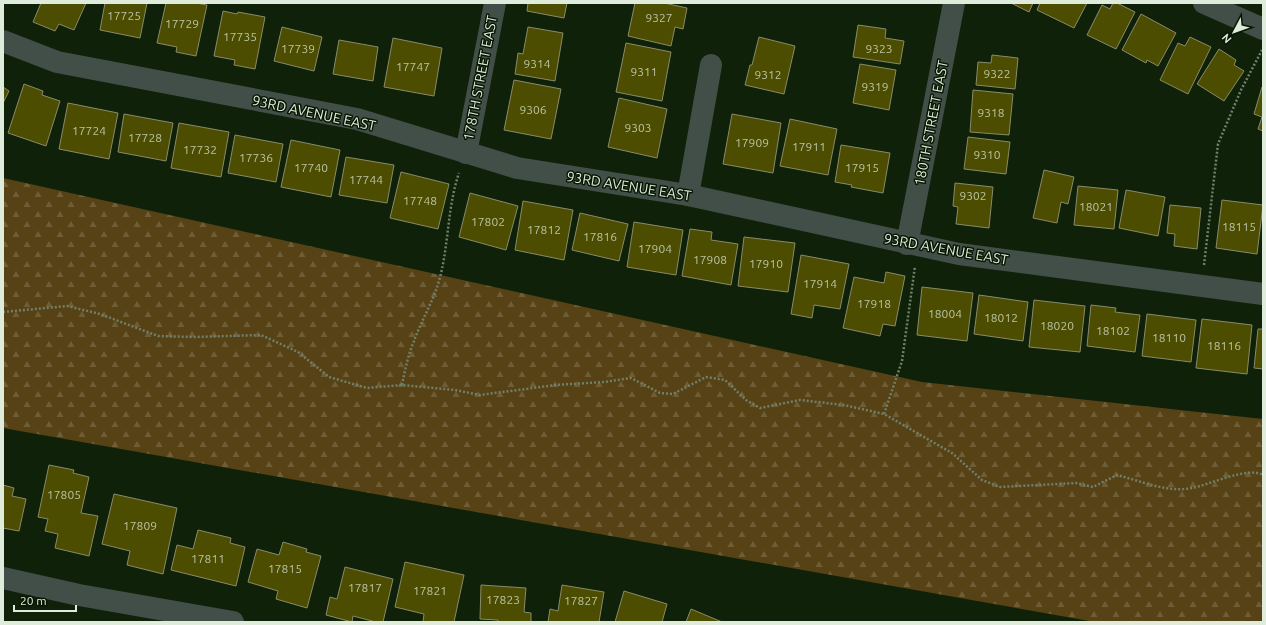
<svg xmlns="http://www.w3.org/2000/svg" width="1266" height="625" font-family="Ubuntu,sans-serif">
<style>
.forest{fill:url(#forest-firs)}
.building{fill:#4c4d01;stroke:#898b69}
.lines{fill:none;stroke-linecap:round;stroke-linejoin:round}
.path{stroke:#71806c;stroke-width:2.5;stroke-dasharray:2 2;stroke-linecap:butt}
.minor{stroke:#414f48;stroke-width:22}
.labels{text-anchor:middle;stroke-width:3;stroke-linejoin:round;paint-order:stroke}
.number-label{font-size:12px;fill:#bac4a4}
.street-label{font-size:14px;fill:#dfebdb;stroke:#071702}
</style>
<defs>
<pattern id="forest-firs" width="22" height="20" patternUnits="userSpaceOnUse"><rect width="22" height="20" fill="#564215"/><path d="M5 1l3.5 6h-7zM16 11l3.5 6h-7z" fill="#6e5d36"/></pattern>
</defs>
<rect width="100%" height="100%" fill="#102109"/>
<!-- forest -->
<path class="forest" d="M3,178l919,204 341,37v203h-168l-1092,-194z"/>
<!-- building -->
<g class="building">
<path d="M41,3h45l-12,27 -15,-6 -4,7 -22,-9z"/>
<path d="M105,3h42l-7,35 -40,-8z"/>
<path d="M166,3h30l11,2 -11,51 -20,-4 1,-5 -20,-4z"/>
<path d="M528,3h39l-3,15 -37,-7z"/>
<path d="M635,3h29l23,5 -4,21 -8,-2 -4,19 -43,-10z"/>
<path d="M1011,3h22l-4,9z"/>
<path d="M1040,3h47l-13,25 -37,-18z"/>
<path d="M1113,3h4l18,9 -19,37 -29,-14 15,-30 8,4z"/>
<path d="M223,11l14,3 1,-2 27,5 -10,52 -21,-4 1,-5 -21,-4z"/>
<path d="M1141,14l35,19 -18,33 -11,-6 -1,3 -24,-13z"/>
<path d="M858,25l28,4 -1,9 19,3 -4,23 -47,-7z"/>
<path d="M282,27l40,10 -8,34 -40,-10z"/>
<path d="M528,27l35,6 -8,48 -40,-7 3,-21 5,1z"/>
<path d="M759,37l36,9 -11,48 -39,-9 5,-20h2z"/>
<path d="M1190,37l21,10 -23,47 -28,-14 18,-37 7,3z"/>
<path d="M393,38l49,10 -8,48 -50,-9z"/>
<path d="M339,40l39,7 -5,34 -40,-7z"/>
<path d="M626,43l45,9 -9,49 -46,-9z"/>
<path d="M1219,49l17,11 -2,5 10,6 -20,30 -27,-17z"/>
<path d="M992,55l26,3 -3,31 -39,-4 2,-23 13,1z"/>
<path d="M860,64l36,6 -7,40 -36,-7z"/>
<path d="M514,80l47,9 -10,50 -47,-9z"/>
<path d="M24,84l19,7 -1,4 18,6 -14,45 -38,-13z"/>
<path d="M3,87l6,4 -6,12z"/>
<path d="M1262,87h1v44l-5,-2 4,-12 -8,-3z"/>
<path d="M973,90l40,4 -4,41 -39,-3z"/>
<path d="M619,98l48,11 -10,49 -49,-11z"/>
<path d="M68,103l50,10 -9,46 -50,-10z"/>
<path d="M124,114l49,9 -7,38 -48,-9z"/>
<path d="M732,114l49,9 -8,50 -50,-9z"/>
<path d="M790,119l47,10 -9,46 -48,-9z"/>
<path d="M179,123l50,9 -8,45 -50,-9z"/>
<path d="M235,135l48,9 -7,38 -48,-9z"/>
<path d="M968,137l42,5 -4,32 -42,-5z"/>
<path d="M291,140l49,10 -9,47 -50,-10z"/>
<path d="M841,145l49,8 -7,40 -32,-6 1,-2 -17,-3z"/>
<path d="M346,157l48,8 -7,38 -48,-8z"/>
<path d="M1044,170l30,7 -6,27 -7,-2 -4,21 -24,-5z"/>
<path d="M401,172l48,12 -11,45 -48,-11z"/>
<path d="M955,183l38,4 -4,41 -33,-4 2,-17 -5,-1z"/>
<path d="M1078,186l40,4 -4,39 -40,-4z"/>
<path d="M1126,190l39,7 -7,39 -39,-8z"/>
<path d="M470,193l48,13 -12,44 -47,-13z"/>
<path d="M1222,200l41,5 -6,49 -41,-6z"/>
<path d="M523,201l50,9 -9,50 -49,-10z"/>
<path d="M1170,205l31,3 -4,41 -23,-3 1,-12 -8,-1z"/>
<path d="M580,213l48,11 -9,37 -47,-11z"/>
<path d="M634,222l49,8 -7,45 -49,-8z"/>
<path d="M690,229l22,3 -1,8 27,4 -7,41 -49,-9z"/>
<path d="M744,237l51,6 -7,49 -50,-6z"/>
<path d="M801,255l48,9 -9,45 -26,-4 -2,13 -21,-4z"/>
<path d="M886,272l19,4 -10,50 -12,-2 -3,12 -37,-8 11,-51 30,6z"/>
<path d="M922,287l51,6 -6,48 -50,-6z"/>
<path d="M979,295l49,7 -5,39 -49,-7z"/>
<path d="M1034,300l51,6 -5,46 -51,-5z"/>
<path d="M1091,305l25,3 -1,4 25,3 -5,37 -48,-6z"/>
<path d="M1147,314l49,6 -5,42 -49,-6z"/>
<path d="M1202,319l50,6 -5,49 -51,-6z"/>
<path d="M1258,329h5v40l-9,-1z"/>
<path d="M49,465l25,5 -1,3 16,4 -8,36 17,3 -9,40 -34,-8 3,-14 -13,-3 3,-12 -10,-2z"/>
<path d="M3,485l11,3 -2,8 14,3 -7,32 -16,-3z"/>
<path d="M114,494l63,14 -14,66 -36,-9 3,-14 -28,-7z"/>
<path d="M198,530l33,8 -1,5 15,4 -9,39 -65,-16 6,-25 16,4z"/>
<path d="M283,542l24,7 -1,3 15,4 -14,52 -31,-9 2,-8 -30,-9 9,-33 22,6z"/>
<path d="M405,562l59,13 -10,47h-31l1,-8 -29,-7z"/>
<path d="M345,567l48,12 -10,43h-7l-23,-6 -1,6 -26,-7 4,-18 7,2z"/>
<path d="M481,585l45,3 -2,24 7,1v9h-33v-2l-18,-1z"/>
<path d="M562,585l42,7 -5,30h-51l2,-13 8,2z"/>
<path d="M624,591l43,13 -5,18h-47z"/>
<path d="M691,609l31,13h-36z"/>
</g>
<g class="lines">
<!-- path -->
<g class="path">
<path d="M1204,265l14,-121 23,-54 21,-40"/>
<path d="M3,312l64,-6 33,8 58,22 36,1 67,-2 37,17 31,25 38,11 35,-3 53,5 25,5 76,-10 48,-3 27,-4 29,15 13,1 33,-17 19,3 21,20 14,8 40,-8 44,5 40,9 68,39 30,27 18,7 76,-4 17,4 24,-12c24,6 50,18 75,13 17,-3 56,-22 71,-13"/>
<path d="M402,385c3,-15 6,-30 12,-44 7,-20 19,-39 25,-60 10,-35 8,-73 20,-108"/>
<path d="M884,414l18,-53 13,-95"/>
</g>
<!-- minor -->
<g class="minor">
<path d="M1204,3l59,26"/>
<path d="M3,41l54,21 300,57 160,49 171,27 271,59 304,40"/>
<path d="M466,153l29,-150"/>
<path d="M688,195l23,-130"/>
<path d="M907,244l47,-241"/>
<path d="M3,578l76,17 154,27"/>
</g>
</g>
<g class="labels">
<!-- number labels -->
<g class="number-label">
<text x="124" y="20">17725</text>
<text x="659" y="22">9327</text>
<text x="182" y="28">17729</text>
<text x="240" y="41">17735</text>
<text x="298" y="53">17739</text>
<text x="879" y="53">9323</text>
<text x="537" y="68">9314</text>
<text x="413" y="71">17747</text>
<text x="644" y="76">9311</text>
<text x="997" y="78">9322</text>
<text x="768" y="79">9312</text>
<text x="875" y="91">9319</text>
<text x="533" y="114">9306</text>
<text x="991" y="117">9318</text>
<text x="638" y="132">9303</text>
<text x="89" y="135">17724</text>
<text x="145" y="142">17728</text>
<text x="752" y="147">17909</text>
<text x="809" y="151">17911</text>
<text x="200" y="154">17732</text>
<text x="987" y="159">9310</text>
<text x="256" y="162">17736</text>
<text x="311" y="172">17740</text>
<text x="862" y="172">17915</text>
<text x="366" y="184">17744</text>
<text x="973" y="200">9302</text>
<text x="420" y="205">17748</text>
<text x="1096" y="211">18021</text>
<text x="488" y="226">17802</text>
<text x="1239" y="231">18115</text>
<text x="544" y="234">17812</text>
<text x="600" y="241">17816</text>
<text x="655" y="253">17904</text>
<text x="710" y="264">17908</text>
<text x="766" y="268">17910</text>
<text x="820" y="288">17914</text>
<text x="874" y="308">17918</text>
<text x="945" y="318">18004</text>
<text x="1001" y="322">18012</text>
<text x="1057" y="330">18020</text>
<text x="1113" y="335">18102</text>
<text x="1169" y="342">18110</text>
<text x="1224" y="350">18116</text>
<text x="64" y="499">17805</text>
<text x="140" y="530">17809</text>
<text x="208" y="563">17811</text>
<text x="285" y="573">17815</text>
<text x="365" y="592">17817</text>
<text x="430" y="595">17821</text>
<text x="503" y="604">17823</text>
<text x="581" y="605">17827</text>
</g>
<!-- street labels -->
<g class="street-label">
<text transform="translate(480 78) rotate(-79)" y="5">178TH STREET EAST</text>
<text transform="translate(314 113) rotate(12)" y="5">93RD AVENUE EAST</text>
<text transform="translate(931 123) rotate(-79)" y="5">180TH STREET EAST</text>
<text transform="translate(629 186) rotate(9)" y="5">93RD AVENUE EAST</text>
<text transform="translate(946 249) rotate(10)" y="5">93RD AVENUE EAST</text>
</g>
</g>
<!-- border -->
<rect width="1266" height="625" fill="none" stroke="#dfebdb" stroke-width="8"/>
<!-- north arrow -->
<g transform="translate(1234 32) rotate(229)" stroke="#071702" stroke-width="3" paint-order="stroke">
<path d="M0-3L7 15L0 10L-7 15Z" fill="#dfebdb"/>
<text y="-6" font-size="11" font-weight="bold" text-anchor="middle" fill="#dfebdb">N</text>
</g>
<!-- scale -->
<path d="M14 605v6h62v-6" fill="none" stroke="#dfebdb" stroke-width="2"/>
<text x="20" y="605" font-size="12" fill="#dfebdb" stroke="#071702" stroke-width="3" paint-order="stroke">20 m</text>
</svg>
